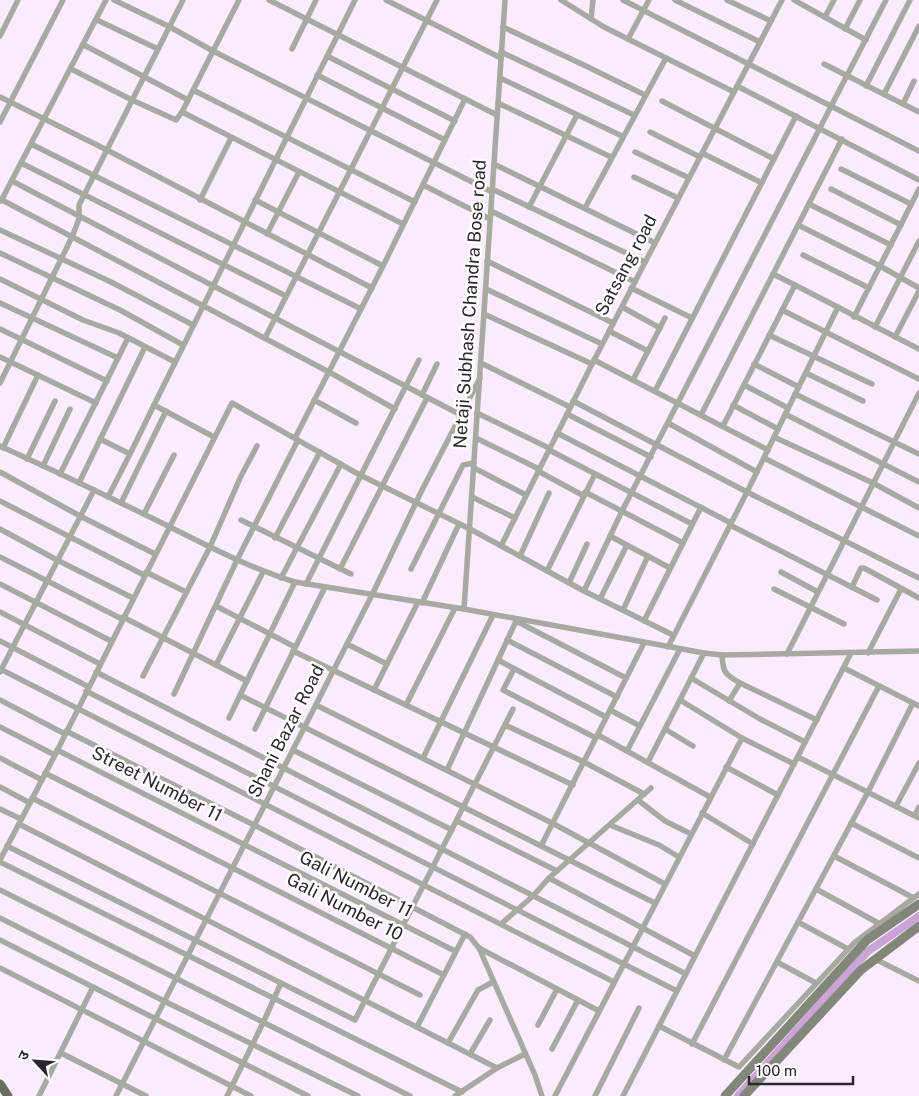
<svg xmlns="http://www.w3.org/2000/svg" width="919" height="1096" font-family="'Public Sans','Noto Sans Devanagari',sans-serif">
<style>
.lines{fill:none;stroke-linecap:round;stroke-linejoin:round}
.canal{stroke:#cca3d6;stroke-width:8}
.street{stroke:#a6aa9f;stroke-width:5.5}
.secondary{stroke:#828877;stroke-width:9}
.primary{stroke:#68705b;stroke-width:9}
.labels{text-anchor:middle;stroke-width:5;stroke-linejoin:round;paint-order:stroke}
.street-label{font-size:18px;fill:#2c252e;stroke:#fff}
</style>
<rect width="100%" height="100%" fill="#fbebfe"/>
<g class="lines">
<!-- canal -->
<path class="canal" d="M738,1096l129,-144 52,-36"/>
<!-- street -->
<g class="street">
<path d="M114,0l56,27 43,24 279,141"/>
<path d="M269,0l228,115"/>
<path d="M386,0l115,58"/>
<path d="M561,0l43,27 130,65"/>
<path d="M623,0l296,151"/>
<path d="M675,0l85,42"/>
<path d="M727,0l44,21"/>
<path d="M794,0l72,40"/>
<path d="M825,17l9,-17"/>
<path d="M591,19l2,-19"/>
<path d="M97,20l61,29"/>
<path d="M503,27l85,40 57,28"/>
<path d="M845,29l15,-29"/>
<path d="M0,36l18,-36"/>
<path d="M628,39l21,-39"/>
<path d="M84,45l104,55"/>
<path d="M292,49l24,-49"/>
<path d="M501,52l133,63"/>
<path d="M327,56l128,65"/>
<path d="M824,64l95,48"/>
<path d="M71,69l61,31 44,20 6,-8 57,-112"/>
<path d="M317,75l128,65"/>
<path d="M500,78l122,58"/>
<path d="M737,86l182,94"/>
<path d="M866,86l44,-86"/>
<path d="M193,90l222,112"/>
<path d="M884,94l35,-68"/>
<path d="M0,97l107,53 265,138"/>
<path d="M662,101l112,58"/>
<path d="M498,103l113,54"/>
<path d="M903,104l11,-23"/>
<path d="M182,112l221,112"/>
<path d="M0,122l63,-122"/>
<path d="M650,132l50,25"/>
<path d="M31,144l330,165"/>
<path d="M635,152l54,26"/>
<path d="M702,153l60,30"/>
<path d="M21,163l265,133"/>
<path d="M494,164l161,79"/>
<path d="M841,169l70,35"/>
<path d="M634,177l44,21"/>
<path d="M12,181l449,234"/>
<path d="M423,185l67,34"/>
<path d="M492,189l153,73"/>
<path d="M831,189l70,36"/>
<path d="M2,200l327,172 66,37"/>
<path d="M200,200l31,-62"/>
<path d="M255,200l128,66"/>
<path d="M1,201l105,-201"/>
<path d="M809,204l82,41"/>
<path d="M529,207l48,-92"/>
<path d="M585,208l81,-150"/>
<path d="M491,211l144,71"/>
<path d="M798,225l82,41 39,22"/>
<path d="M0,230l111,52 82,43"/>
<path d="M267,234l32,-62"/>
<path d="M0,253l120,57 63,35"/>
<path d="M803,255l66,33"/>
<path d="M487,261l126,62"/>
<path d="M773,274l22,11"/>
<path d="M0,279l83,41 36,13 56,29"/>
<path d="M631,288l61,30"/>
<path d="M486,289l116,55"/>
<path d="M0,303l118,55"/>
<path d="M622,307l38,21"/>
<path d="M782,310l137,69"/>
<path d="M484,314l108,50"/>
<path d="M854,317l65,-128"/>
<path d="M875,327l44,-86"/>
<path d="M0,329l107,52"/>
<path d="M609,331l39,20"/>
<path d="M769,335l103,49"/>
<path d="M895,337l24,-46"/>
<path d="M265,338l172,-338"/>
<path d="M0,357l96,46"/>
<path d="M594,360l174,90"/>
<path d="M481,363l89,44"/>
<path d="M754,364l45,23"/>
<path d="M806,373l57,28"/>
<path d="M633,380l32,-62"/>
<path d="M0,383l72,-146 7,-18v-14l104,-205"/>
<path d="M744,385l44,23"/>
<path d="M655,391l141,-275"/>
<path d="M795,394l124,60"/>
<path d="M422,395l15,-31"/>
<path d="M314,400l42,23"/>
<path d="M573,401l174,91 172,86"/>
<path d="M733,405l45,24"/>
<path d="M477,413l72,35"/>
<path d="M567,414l84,43"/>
<path d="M785,414l134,68"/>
<path d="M701,415l141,-276"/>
<path d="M668,423l89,49"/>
<path d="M723,426l72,-141 124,64"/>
<path d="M557,433l174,90"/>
<path d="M214,437l-60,-32 201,-405"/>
<path d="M774,437l99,46 46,25"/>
<path d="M295,438l88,-172 82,-167"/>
<path d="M476,438l63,31"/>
<path d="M100,439l30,15 24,-49"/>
<path d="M0,446c55,25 109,51 162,77 44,22 87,45 133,59l169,27 240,44 18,2 197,-4"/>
<path d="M3,448l35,-73"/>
<path d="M549,450l143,74"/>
<path d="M764,458l155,78"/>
<path d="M27,459l28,-58"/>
<path d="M43,466l27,-57"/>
<path d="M474,468l52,27"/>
<path d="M538,471l46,25"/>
<path d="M0,472l80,44 75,38"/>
<path d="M60,474l68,-136"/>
<path d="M79,483l66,-136"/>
<path d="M585,492l98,51"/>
<path d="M108,497l22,-43"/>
<path d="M472,497l43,21"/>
<path d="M0,501l144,74"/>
<path d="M121,503l45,-92"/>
<path d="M144,514l30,-59"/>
<path d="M241,520l110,54"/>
<path d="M730,525l147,75"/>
<path d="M0,529l57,31 76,38"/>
<path d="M610,536l60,32"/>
<path d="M275,538l45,-86"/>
<path d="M501,546l91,-182 190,-364"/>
<path d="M520,556l29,-63"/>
<path d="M0,557l122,62"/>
<path d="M340,569l87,-171"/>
<path d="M411,569l52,-104 11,-2"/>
<path d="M547,571l48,-97"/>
<path d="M146,572l40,20"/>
<path d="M781,572l37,20"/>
<path d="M281,578l60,-114"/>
<path d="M569,583l18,-39"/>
<path d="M0,584l111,57"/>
<path d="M306,584l113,-224"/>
<path d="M852,587l9,-19h3l55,30"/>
<path d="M774,589l70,35"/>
<path d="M584,591l38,-80 264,-511"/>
<path d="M600,599l27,-54"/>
<path d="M422,603l37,-79"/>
<path d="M216,606l79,41"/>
<path d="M464,609l41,-609"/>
<path d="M623,610l25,-54"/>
<path d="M0,612l100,52"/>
<path d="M123,617l124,64"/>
<path d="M516,621l110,57"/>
<path d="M644,621l57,-114"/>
<path d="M507,640l110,57"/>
<path d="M0,641l89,46"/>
<path d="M347,644l40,20"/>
<path d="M668,647l79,-155 91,-185"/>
<path d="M293,651l280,134"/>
<path d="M868,653l33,-64"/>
<path d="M787,654l132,-261"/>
<path d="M722,655c1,17 2,19 18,28"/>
<path d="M498,660l108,57"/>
<path d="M216,665l47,-93"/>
<path d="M844,668l75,38"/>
<path d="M0,669l614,313"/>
<path d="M514,669l-11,21 93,48"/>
<path d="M0,672l94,-182"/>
<path d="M96,672l590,302"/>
<path d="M143,676l67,-129 31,-71 16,-30"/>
<path d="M691,678l69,41 45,23"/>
<path d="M374,690l44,-88"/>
<path d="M86,691l591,300"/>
<path d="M174,694l63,-134 61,-120"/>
<path d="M240,695l415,208"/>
<path d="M0,700l65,34"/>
<path d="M680,700l62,38 52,26"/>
<path d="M729,701l11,-18 77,37"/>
<path d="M316,705l236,118 113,61"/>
<path d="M406,705l49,-97"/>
<path d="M610,710l30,16"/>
<path d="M229,718l66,-136"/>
<path d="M505,725l79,37 60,32"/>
<path d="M0,727l55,28"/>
<path d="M255,729l70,-142"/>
<path d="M665,729l28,17"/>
<path d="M66,731l188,94 216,112 9,11 56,127 7,21"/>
<path d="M598,735l112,62"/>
<path d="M57,750l398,201"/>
<path d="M293,750l159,80"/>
<path d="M627,751l53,-102"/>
<path d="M798,757l121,61"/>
<path d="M0,758l42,22"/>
<path d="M423,758l70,-143"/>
<path d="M648,762l56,-109"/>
<path d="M726,767l52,28"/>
<path d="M447,770l70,-151"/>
<path d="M45,773l399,202"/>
<path d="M0,787l30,16"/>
<path d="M32,798l388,197"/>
<path d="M638,800l27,21 26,13"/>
<path d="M896,806l23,-43"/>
<path d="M0,809l21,10"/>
<path d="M702,813l51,31"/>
<path d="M915,815l4,-8"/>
<path d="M457,821l100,50"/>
<path d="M851,823l68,35"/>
<path d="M19,824l478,244"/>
<path d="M610,825l49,20 20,12"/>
<path d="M7,846l348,174 158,-311"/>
<path d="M541,846l103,-203"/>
<path d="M834,856l80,42"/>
<path d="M0,860l55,-105 177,-352 128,72 110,54 114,62 89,44"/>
<path d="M0,862l462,230"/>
<path d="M549,878l146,78"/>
<path d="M816,889l64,35"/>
<path d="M0,890l410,206"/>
<path d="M0,918l164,83 194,95"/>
<path d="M798,922l50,27"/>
<path d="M501,924l32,-28 16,-18 102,-90"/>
<path d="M0,940l308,156"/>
<path d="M479,948l120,63"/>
<path d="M875,959l44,22"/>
<path d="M777,962l39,21"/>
<path d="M0,968l251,128"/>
<path d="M538,1025l19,-36"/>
<path d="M659,1026l80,41 115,-124 65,-49"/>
<path d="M417,1027l48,-93"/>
<path d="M448,1043l30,-53 15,-8"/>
<path d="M692,1044l187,-358"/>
<path d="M552,1049l26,-49"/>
<path d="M61,1053l85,43"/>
<path d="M470,1054l20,-34"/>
<path d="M724,1060l144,-268 45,-89"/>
<path d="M39,1096l54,-109"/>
<path d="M116,1096l256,-501 49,-103 59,-114"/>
<path d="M227,1096l36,-73 18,-40"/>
<path d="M455,1096l42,-28 28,-14"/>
<path d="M555,1096l187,-358"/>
<path d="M595,1096l44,-88"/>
<path d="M623,1096l228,-443"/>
</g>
<!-- secondary -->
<g class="secondary">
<path d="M725,1096l142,-156 52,-36"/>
<path d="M744,1096l117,-126 58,-44"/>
</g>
<!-- primary -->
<path class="primary" d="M0,1084l8,12"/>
</g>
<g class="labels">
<!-- street labels -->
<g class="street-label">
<text transform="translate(626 265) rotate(-62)" y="6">Satsang road</text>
<text transform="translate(470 304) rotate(-86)" y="6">Netaji Subhash Chandra Bose road</text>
<text transform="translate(286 731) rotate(-63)" y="6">Shani Bazar Road</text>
<text transform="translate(157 784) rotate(27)" y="6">Street Number 11</text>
<text transform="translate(356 884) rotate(27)" y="6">Gali Number 11</text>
<text transform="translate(345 907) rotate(27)" y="6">Gali Number 10</text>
</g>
</g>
<!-- north arrow -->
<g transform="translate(35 1061) rotate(296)" stroke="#ffffff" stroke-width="4" paint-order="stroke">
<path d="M0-4L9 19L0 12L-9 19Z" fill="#2c252e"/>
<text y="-8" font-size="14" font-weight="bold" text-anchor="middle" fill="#2c252e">उ</text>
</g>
<!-- scale -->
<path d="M749 1076v8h104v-8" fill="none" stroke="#2c252e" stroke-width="2.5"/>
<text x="756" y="1076" font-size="15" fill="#2c252e" stroke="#ffffff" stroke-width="4" paint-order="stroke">100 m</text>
</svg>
